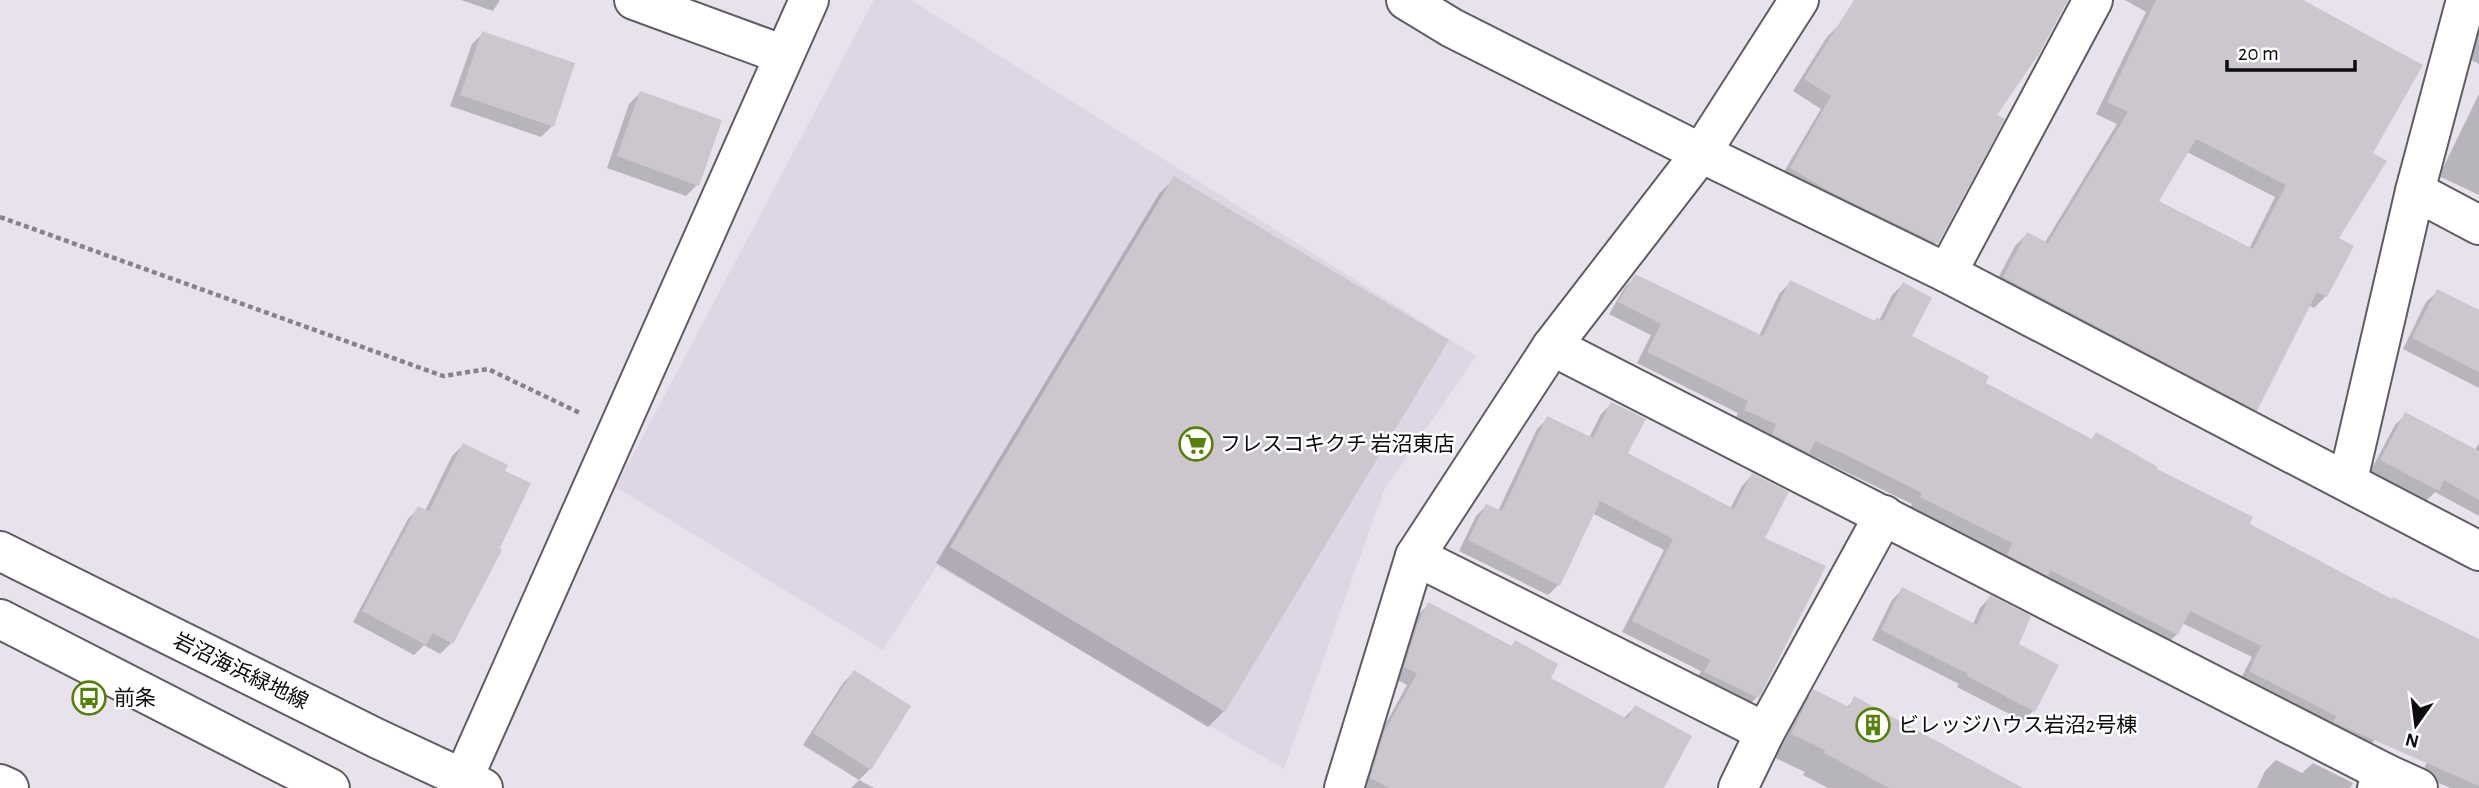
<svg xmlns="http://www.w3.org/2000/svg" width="2479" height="788" font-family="'Alegreya Sans','Noto Sans JP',sans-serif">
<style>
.built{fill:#ded6e5}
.shadow{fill:#0003;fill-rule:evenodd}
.building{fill:#ccc7cf;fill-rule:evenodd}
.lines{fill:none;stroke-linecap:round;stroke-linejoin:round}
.minor-casing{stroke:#5f5c63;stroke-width:42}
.major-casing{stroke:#5f5c63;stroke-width:42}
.path{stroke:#858288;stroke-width:4.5;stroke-dasharray:5 3.5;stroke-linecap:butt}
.minor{stroke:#fff;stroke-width:38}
.major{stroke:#fff;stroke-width:38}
.labels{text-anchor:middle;stroke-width:5;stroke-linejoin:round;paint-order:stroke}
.poi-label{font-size:21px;fill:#0c0b0d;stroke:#fff;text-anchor:start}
.street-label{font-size:21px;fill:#0c0b0d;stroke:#fff}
</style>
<rect width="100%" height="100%" fill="#e7e2eb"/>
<!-- built -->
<path class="built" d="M874,0h37l565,356 -92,134 -100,279 -347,-203 -54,84 -267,-163z"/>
<!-- shadow -->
<g class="shadow">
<path d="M461,0h39l-7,11z"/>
<path d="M1856,0h210l-72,115 -58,128 -12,12 -145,-75 42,-71 -28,-18 34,-54 12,-12z"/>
<path d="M2125,0h176l70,153 -35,86 16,8 -26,49 -12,12 -6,-3 -52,104 -12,12 -252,-131 23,-44 12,-12 17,10 73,-120 -21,-10 50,-102zM2187,152l88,45 -26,52 -92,-48z"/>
<path d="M2479,25v39l-14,-7z"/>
<path d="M483,33l69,93 -11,11 -91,-31 22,-62z"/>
<path d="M640,93l57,92 -11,11 -79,-28 22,-64z"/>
<path d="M2479,94v101l-40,-19z"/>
<path d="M1175,178l272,163 -223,370 -16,16 -272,-164 223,-369z"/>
<path d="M1636,276l123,60 20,-42 11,-11 84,40 5,-2 13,-26 11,-11 7,53 73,47 108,56 5,-6 151,91 144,76 43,18 -61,123 -11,11 -123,-71 13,-25 -70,-34 -5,11 -11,11 -169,-79 5,-11 -92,-47 2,-4 -105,-51 -10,10 -63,-42 4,-8 -101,-50 14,-28 -42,-21 16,-27z"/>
<path d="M2438,291l41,21v76l-76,-39 23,-47z"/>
<path d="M1611,404l15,50 104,55 12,-23 10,-11 11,64 -6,158 -10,10 -52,-24 6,-12 -79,-39 42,-82 -72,-37 -34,72 -10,10 -89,-44 17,-35 10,-10 12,5 39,-82 11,-11 41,20 12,-24z"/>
<path d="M2406,414l69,36 4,-7v73l-44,-24 -9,9 -56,-29 25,-47z"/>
<path d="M463,445l40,26 -51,171 -12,12 -16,-9 -10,10 -61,-33 55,-103 11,-11 6,3 27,-55z"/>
<path d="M1903,589l70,35 7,-16 10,-11 26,48 17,66 -10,10 -66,-34 2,-3 -87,-44 20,-40z"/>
<path d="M1428,605l83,42 4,-4 34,36 74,40 12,-12 27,81h-302l14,-43 33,-60 -13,-7 13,-43 10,-19z"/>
<path d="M2479,652v136h-29l-29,-13z"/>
<path d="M854,672l16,97 -11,11 -56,-35 40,-62z"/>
<path d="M1814,691l32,17 9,-9 164,89h-191l-25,-13 2,-3 -34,-16 21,-43z"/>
<path d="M2276,760l26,13 11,-10 40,20 -3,5h-93l8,-17z"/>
<path d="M859,780l15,8h-23z"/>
</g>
<!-- building -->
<g class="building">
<path d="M1854,0h214l-29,54 -42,61 8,4 -67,125 -107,-52 -41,-24 41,-72 -27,-17z"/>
<path d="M2156,0h147l120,65 -50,88 14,8 -48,77 15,8 -27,51 -10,-5 -60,119 -254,-134 24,-45 21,11 80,-131 -21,-10zM2196,139l90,46 -33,64 -94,-48z"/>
<path d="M482,31l93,32 -21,64 -94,-32z"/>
<path d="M640,91l82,29 -23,66 -82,-30z"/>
<path d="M1174,176l275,164 -224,372 -275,-165z"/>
<path d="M1635,274l128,62 27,-56 85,41 1,-4 7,4 20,-39 29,16 -20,38 77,40 -3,7 106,56 4,-7 62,35 -1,2 96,48 -3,7 142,75 1,-2 86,42v147l-146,-64 3,-6 -87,-45 12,-25 -71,-35 -12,24 -128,-65 -2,6 -41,-21 5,-12 -92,-46 2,-4 -78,-39 -29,-13 -6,12 -37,-19 4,-10 -32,-14 4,-9 -101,-49 14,-28 -43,-22z"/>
<path d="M2437,289l42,21v62l-67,-34z"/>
<path d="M1611,402l35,17 -18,34 106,56 18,-36 37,19 -24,46 61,28 -67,132 -55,-26 6,-12 -78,-39 41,-82 -73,-38 -40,85 -92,-46 18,-36 16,7 45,-95 46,22z"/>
<path d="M2405,412l74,39v49l-35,-20 -5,11 -59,-31z"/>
<path d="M463,443l45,22 -3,6 26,12 -31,65 2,2 -49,94 -20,-11 -7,12 -64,-34 56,-105 11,5z"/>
<path d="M1902,587l75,38 13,-30 41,21 -12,28 40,21 -24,47 -68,-36 1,-2 -87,-44z"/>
<path d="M1428,602l84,44 3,-6 43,24 -7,14 76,41 8,-14 57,31 -28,52h-275l-19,-10 14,-46 33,-58 -13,-7 14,-44z"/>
<path d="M854,670l57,36 -40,64 -58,-37z"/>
<path d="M1813,689l36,18 5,-11 169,92h-134l-65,-35 1,-3 -34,-16z"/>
</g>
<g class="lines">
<defs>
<g id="minor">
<path d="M634,0l150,55"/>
<path d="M1406,0l46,28 249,125 246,120 532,278"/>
<path d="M2415,191l64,34"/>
<path d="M1947,273l146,-273"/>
<path d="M1552,346l833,427 -8,15"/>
<path d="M2348,480l67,-289 51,-191"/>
<path d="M1415,556l350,176 -27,56"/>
<path d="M1765,732l119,-217"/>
<path d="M2385,773l33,15"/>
<path d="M0,784l9,4"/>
<path d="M459,788l350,-788"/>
<path d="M1344,788l71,-232 137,-210 149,-193 98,-153"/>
</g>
<g id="major">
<path d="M0,551l376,187 107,50"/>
<path d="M0,619l330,169"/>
</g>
</defs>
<!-- minor casing -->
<use href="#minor" class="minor-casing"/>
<!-- major casing -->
<use href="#major" class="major-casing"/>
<!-- path -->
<path class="path" d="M0,217l443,159 45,-7 94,45"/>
<!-- minor -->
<use href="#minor" class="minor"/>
<!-- major -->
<use href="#major" class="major"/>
</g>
<!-- icons -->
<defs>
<symbol id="supermarket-ring" viewBox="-11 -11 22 22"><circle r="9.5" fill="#fff" stroke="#558108" stroke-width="1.5"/><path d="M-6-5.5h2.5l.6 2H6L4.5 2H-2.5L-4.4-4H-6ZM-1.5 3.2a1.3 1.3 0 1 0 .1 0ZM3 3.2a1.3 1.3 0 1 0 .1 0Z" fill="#558108"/></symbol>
<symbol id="bus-ring" viewBox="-11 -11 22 22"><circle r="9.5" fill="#fff" stroke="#558108" stroke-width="1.5"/><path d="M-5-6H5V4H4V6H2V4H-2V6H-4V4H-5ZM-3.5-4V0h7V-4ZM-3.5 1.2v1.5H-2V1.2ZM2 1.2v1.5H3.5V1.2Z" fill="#558108"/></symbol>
<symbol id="building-ring" viewBox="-11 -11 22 22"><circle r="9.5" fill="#fff" stroke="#558108" stroke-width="1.5"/><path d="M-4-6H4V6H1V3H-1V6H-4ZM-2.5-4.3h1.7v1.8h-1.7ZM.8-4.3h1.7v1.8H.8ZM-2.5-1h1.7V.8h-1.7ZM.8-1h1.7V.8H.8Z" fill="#558108"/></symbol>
</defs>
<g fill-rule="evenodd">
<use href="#supermarket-ring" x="1177" y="425" width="38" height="38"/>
<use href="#bus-ring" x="70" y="679" width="38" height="38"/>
<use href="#building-ring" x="1854" y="706" width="38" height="38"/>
</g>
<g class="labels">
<!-- poi labels -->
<g class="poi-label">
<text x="1220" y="451">フレスコキクチ 岩沼東店</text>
<text x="114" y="705">前条</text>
<text x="1898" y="732">ビレッジハウス岩沼2号棟</text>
</g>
<!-- street labels -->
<g class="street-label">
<text transform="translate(241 671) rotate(26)" y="7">岩沼海浜緑地線</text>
</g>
</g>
<!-- north arrow -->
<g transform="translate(2416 725) rotate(194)" stroke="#ffffff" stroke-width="5" paint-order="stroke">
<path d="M0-5L12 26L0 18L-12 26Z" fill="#0c0b0d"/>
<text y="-10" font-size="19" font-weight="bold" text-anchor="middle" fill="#0c0b0d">N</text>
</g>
<!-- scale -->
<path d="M2227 60v10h128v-10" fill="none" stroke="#0c0b0d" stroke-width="3.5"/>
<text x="2238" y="60" font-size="21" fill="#0c0b0d" stroke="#ffffff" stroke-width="5" paint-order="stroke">20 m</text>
</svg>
